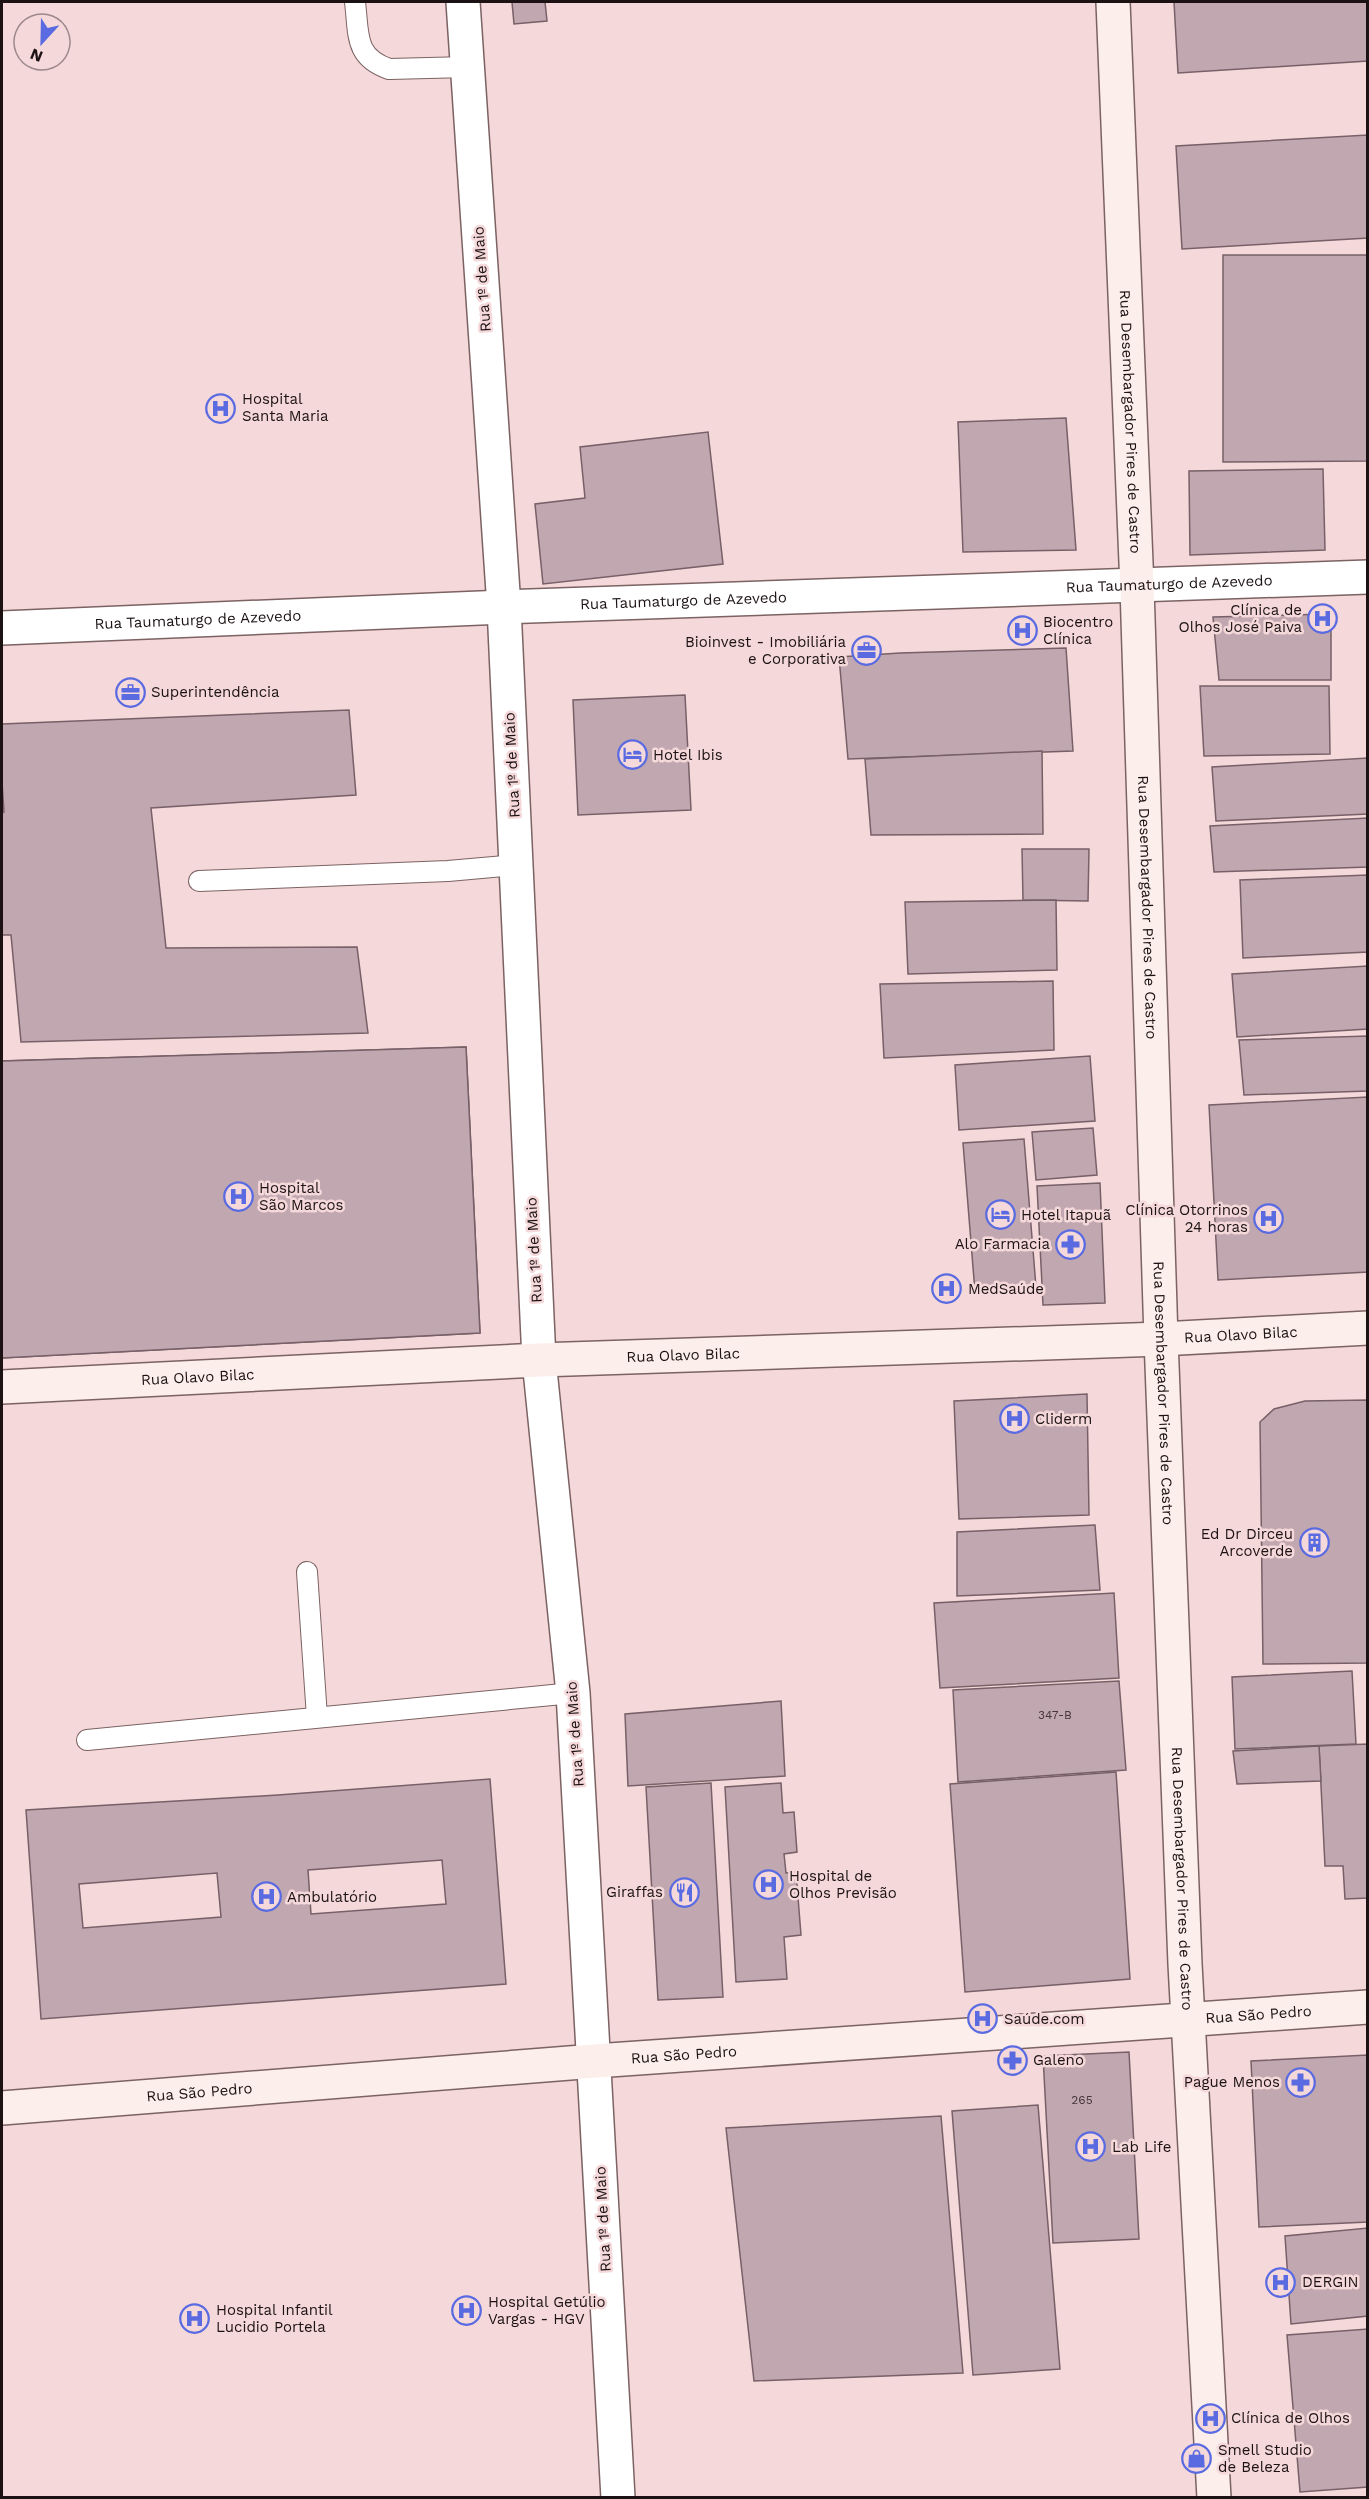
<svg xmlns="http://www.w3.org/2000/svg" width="1369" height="2499" font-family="'Work Sans',sans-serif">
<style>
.building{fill:#c1a7b0;stroke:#776068;stroke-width:1.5;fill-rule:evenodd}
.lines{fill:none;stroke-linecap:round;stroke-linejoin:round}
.lane-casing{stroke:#7b6263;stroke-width:22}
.street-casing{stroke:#7b6263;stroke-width:36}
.secondary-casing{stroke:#7b6263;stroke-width:36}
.lane{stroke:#fff;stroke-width:20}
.street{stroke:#fff;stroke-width:33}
.secondary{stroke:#fceeea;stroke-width:33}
.labels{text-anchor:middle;stroke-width:5;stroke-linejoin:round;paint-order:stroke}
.number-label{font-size:12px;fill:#45373a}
.street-label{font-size:15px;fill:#1c1213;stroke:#f5d8d9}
.poi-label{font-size:15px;fill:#1c1213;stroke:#f5d8d9;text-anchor:start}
</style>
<rect width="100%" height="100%" fill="#f5d8d9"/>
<!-- building -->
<g class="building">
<path d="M512,2h33l2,19 -33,3z"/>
<path d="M1174,2h194v59l-190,12z"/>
<path d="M1368,135v103l-186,11 -6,-103z"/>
<path d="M1223,255h145v206l-145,1z"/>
<path d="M1066,418l10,132 -113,2 -5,-130z"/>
<path d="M708,432l15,132 -180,20 -8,-80 50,-6 -5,-51z"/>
<path d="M1323,469l2,81 -135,5 -1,-84z"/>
<path d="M1331,614v66h-112l-6,-63z"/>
<path d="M1066,648l7,103 -225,8 -9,-102 61,-4z"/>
<path d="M1200,686h129l1,68 -126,2z"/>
<path d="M685,695l6,115 -113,5 -5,-115z"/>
<path d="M349,710l7,85 -205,13 15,140 191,-1 11,86 -347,9 -10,-107h-9v-122l2,-1 -2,-30v-58z"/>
<path d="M1042,751l1,83 -172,1 -6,-76z"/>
<path d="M1368,758v56l-152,7 -4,-54z"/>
<path d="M1368,818v49l-154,5 -4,-46z"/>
<path d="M1022,849h67l-1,52 -65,-1z"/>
<path d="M1368,875v77l-125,6 -3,-78z"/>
<path d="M1056,900l1,70 -149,4 -3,-72z"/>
<path d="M1368,966v63l-131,8 -5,-63z"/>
<path d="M1053,981l1,69 -170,8 -4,-74z"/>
<path d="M1368,1036v55l-124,4 -5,-55z"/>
<path d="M466,1047l14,286 -478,25v-297z"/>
<path d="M466,1047l14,286 -478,25v-297z"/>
<path d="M1090,1056l5,65 -136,9 -4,-65z"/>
<path d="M1368,1097v175l-150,8 -9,-175z"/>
<path d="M1093,1128l4,47 -61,5 -4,-48z"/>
<path d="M1024,1139l12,148 -61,5 -12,-149z"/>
<path d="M1100,1183l5,120 -62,2 -6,-119z"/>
<path d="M1087,1394l2,121 -130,4 -5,-118z"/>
<path d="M1368,1400v263l-105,1 -3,-242 14,-13 31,-8z"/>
<path d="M1095,1525l5,65 -143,6v-64z"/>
<path d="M1114,1593l5,85 -179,10 -6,-85z"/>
<path d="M1352,1671l4,73 -121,5 -3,-72z"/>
<path d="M1119,1681l7,89 -168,12 -5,-92z"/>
<path d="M781,1701l4,75 -157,10 -3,-72z"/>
<path d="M1368,1744v154l-23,1 -2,-33h-18l-6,-120z"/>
<path d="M1319,1746l2,35 -84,3 -4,-33z"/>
<path d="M1116,1772l14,207 -165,13 -15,-208z"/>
<path d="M490,1779l16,205 -465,35 -15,-209 252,-15zM442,1860l4,44 -135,10 -3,-44zM217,1873l4,44 -138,11 -4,-44z"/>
<path d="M711,1783l12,214 -65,3 -12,-213z"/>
<path d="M781,1783l2,30 11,-1 3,40 -13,2 2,19 10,-1 5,63 -17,2 3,42 -51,3 -11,-195z"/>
<path d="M1129,2052l10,187 -86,4 -10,-187z"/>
<path d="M1368,2055v167l-109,5 -8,-166z"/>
<path d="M1038,2105l22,264 -87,6 -21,-264z"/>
<path d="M941,2116l22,257 -209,8 -28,-253z"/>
<path d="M1368,2228v88l-77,8 -6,-88z"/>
<path d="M1368,2329v158l-68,5 -13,-157z"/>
</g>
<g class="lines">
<defs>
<g id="lane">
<path d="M355,2c4,32 -1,55 34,67l79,-2"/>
<path d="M199,881l249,-10 68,-6"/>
<path d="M307,1572l10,145"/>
<path d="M87,1740l486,-47"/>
</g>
<g id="street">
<path d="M463,2l41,605 35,753 34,333 45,805"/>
<path id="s1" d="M2,628l502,-21 864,-30"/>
</g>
<g id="secondary">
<path id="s2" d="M1113,2l24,585 24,752 24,625 29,534"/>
<path id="s3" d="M2,1387l537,-27 622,-21 207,-11"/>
<path id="s4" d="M2,2108l593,-47 773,-54"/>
</g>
</defs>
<!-- lane casing -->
<use href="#lane" class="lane-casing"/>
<!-- street casing -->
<use href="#street" class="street-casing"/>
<!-- secondary casing -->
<use href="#secondary" class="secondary-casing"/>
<!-- lane -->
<use href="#lane" class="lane"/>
<!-- street -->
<use href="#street" class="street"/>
<!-- secondary -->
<use href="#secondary" class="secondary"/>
</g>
<!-- icons -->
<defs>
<symbol id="hospital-ring" viewBox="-11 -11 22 22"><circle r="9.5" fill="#f5d8d9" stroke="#5a6be2" stroke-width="1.5"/><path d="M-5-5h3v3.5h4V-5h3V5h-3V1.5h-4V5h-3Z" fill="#5a6be2"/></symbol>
<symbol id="office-ring" viewBox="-11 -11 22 22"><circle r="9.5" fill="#f5d8d9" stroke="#5a6be2" stroke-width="1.5"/><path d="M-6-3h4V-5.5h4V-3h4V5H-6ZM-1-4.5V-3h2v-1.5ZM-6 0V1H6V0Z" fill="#5a6be2"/></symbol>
<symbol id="hotel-ring" viewBox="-11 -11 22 22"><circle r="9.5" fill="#f5d8d9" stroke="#5a6be2" stroke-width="1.5"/><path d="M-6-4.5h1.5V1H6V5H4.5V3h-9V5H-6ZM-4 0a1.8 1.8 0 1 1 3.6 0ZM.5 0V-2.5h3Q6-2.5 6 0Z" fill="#5a6be2"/></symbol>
<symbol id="pharmacy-ring" viewBox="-11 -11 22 22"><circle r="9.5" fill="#f5d8d9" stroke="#5a6be2" stroke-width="1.5"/><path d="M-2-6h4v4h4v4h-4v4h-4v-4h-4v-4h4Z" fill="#5a6be2"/></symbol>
<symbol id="building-ring" viewBox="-11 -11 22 22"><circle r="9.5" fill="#f5d8d9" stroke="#5a6be2" stroke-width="1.5"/><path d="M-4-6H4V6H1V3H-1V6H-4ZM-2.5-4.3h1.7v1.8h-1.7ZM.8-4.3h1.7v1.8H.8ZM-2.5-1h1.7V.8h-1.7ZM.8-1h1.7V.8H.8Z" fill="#5a6be2"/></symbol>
<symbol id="restaurant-ring" viewBox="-11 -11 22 22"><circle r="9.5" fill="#f5d8d9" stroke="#5a6be2" stroke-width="1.5"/><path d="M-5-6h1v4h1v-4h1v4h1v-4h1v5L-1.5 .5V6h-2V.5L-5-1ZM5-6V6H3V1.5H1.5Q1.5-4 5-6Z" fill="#5a6be2"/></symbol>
<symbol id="shop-ring" viewBox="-11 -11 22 22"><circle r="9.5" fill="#f5d8d9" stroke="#5a6be2" stroke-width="1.5"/><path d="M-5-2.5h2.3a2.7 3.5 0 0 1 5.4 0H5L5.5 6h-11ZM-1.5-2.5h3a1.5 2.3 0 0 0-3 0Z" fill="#5a6be2"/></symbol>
</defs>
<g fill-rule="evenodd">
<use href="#hospital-ring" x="204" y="392" width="33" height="33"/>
<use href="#hospital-ring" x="1306" y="602" width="33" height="33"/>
<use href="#hospital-ring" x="1006" y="614" width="33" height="33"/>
<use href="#office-ring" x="850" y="634" width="33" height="33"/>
<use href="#office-ring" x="114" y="676" width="33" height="33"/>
<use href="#hotel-ring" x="616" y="738" width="33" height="33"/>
<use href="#hospital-ring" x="222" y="1180" width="33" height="33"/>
<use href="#hotel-ring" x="984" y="1198" width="33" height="33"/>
<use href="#hospital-ring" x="1252" y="1202" width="33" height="33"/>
<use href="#pharmacy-ring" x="1054" y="1228" width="33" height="33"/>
<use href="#hospital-ring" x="930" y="1272" width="33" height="33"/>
<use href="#hospital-ring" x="998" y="1402" width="33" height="33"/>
<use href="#building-ring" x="1298" y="1526" width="33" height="33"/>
<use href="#hospital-ring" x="752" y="1868" width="33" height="33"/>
<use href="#restaurant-ring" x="668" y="1876" width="33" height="33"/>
<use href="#hospital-ring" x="250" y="1880" width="33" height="33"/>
<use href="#hospital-ring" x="966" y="2002" width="33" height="33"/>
<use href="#pharmacy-ring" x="996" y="2044" width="33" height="33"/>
<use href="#pharmacy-ring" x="1284" y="2066" width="33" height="33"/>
<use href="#hospital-ring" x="1074" y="2130" width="33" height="33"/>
<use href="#hospital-ring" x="1264" y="2266" width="33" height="33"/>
<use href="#hospital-ring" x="450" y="2294" width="33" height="33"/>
<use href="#hospital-ring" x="178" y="2302" width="33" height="33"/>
<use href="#hospital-ring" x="1194" y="2402" width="33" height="33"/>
<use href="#shop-ring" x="1180" y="2442" width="33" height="33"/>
</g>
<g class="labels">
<!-- number labels -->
<g class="number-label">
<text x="1055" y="1719">347-B</text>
<text x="1082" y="2104">265</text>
</g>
<!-- street labels -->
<g class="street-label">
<text transform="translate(482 279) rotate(-94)" y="5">Rua 1º de Maio</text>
<text dy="5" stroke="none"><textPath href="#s2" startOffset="420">Rua Desembargador Pires de Castro</textPath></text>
<text dy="5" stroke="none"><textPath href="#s1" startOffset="1168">Rua Taumaturgo de Azevedo</textPath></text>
<text dy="5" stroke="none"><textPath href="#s1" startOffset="682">Rua Taumaturgo de Azevedo</textPath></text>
<text dy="5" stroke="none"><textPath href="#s1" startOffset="196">Rua Taumaturgo de Azevedo</textPath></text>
<text transform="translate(512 765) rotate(-93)" y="5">Rua 1º de Maio</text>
<text dy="5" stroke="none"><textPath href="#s2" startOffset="906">Rua Desembargador Pires de Castro</textPath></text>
<text transform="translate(534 1250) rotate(-93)" y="5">Rua 1º de Maio</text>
<text dy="5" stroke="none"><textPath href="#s3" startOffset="1240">Rua Olavo Bilac</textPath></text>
<text dy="5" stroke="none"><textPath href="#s3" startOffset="682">Rua Olavo Bilac</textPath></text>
<text dy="5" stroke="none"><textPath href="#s3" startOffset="196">Rua Olavo Bilac</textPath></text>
<text dy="5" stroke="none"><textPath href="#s2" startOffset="1392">Rua Desembargador Pires de Castro</textPath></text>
<text transform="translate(575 1734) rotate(-94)" y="5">Rua 1º de Maio</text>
<text dy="5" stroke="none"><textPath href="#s2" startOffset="1878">Rua Desembargador Pires de Castro</textPath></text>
<text dy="5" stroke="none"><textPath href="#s4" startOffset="1260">Rua São Pedro</textPath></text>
<text dy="5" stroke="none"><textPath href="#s4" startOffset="684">Rua São Pedro</textPath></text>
<text dy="5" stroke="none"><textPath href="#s4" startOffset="198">Rua São Pedro</textPath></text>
<text transform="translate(603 2219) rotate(-93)" y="5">Rua 1º de Maio</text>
</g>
<!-- poi labels -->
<g class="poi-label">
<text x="242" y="404">Hospital<tspan x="242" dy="17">Santa Maria</tspan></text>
<text x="1302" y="615" text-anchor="end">Clínica de<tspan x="1302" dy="17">Olhos José Paiva</tspan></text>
<text x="1043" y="627">Biocentro<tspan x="1043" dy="17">Clínica</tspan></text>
<text x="846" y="647" text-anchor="end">Bioinvest - Imobiliária<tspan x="846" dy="17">e Corporativa</tspan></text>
<text x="151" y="697">Superintendência</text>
<text x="653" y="760">Hotel Ibis</text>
<text x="259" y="1193">Hospital<tspan x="259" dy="17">São Marcos</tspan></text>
<text x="1248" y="1215" text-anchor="end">Clínica Otorrinos<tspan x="1248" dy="17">24 horas</tspan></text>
<text x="1021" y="1220">Hotel Itapuã</text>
<text x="1050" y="1249" text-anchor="end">Alo Farmacia</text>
<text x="968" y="1294">MedSaúde</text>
<text x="1035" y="1424">Cliderm</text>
<text x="1293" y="1539" text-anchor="end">Ed Dr Dirceu<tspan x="1293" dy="17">Arcoverde</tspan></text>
<text x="789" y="1881">Hospital de<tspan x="789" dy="17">Olhos Previsão</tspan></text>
<text x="663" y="1897" text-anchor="end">Giraffas</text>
<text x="287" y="1902">Ambulatório</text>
<text x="1004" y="2024">Saúde.com</text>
<text x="1033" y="2065">Galeno</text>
<text x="1280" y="2087" text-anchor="end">Pague Menos</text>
<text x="1112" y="2152">Lab Life</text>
<text x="1302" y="2287">DERGIN</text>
<text x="488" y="2307">Hospital Getúlio<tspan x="488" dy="17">Vargas - HGV</tspan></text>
<text x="216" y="2315">Hospital Infantil<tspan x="216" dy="17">Lucidio Portela</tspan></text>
<text x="1231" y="2423">Clínica de Olhos</text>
<text x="1218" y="2455">Smell Studio<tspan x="1218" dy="17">de Beleza</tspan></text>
</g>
</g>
<!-- border -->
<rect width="1369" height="2499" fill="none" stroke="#1c1213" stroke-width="6"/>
<!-- north arrow -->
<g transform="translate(42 42) rotate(202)"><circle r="28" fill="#f5d8d9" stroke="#9e898a" stroke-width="1.5"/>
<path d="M0-4.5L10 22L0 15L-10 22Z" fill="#5a6be2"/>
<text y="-9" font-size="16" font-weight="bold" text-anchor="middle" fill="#1c1213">N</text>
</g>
</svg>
